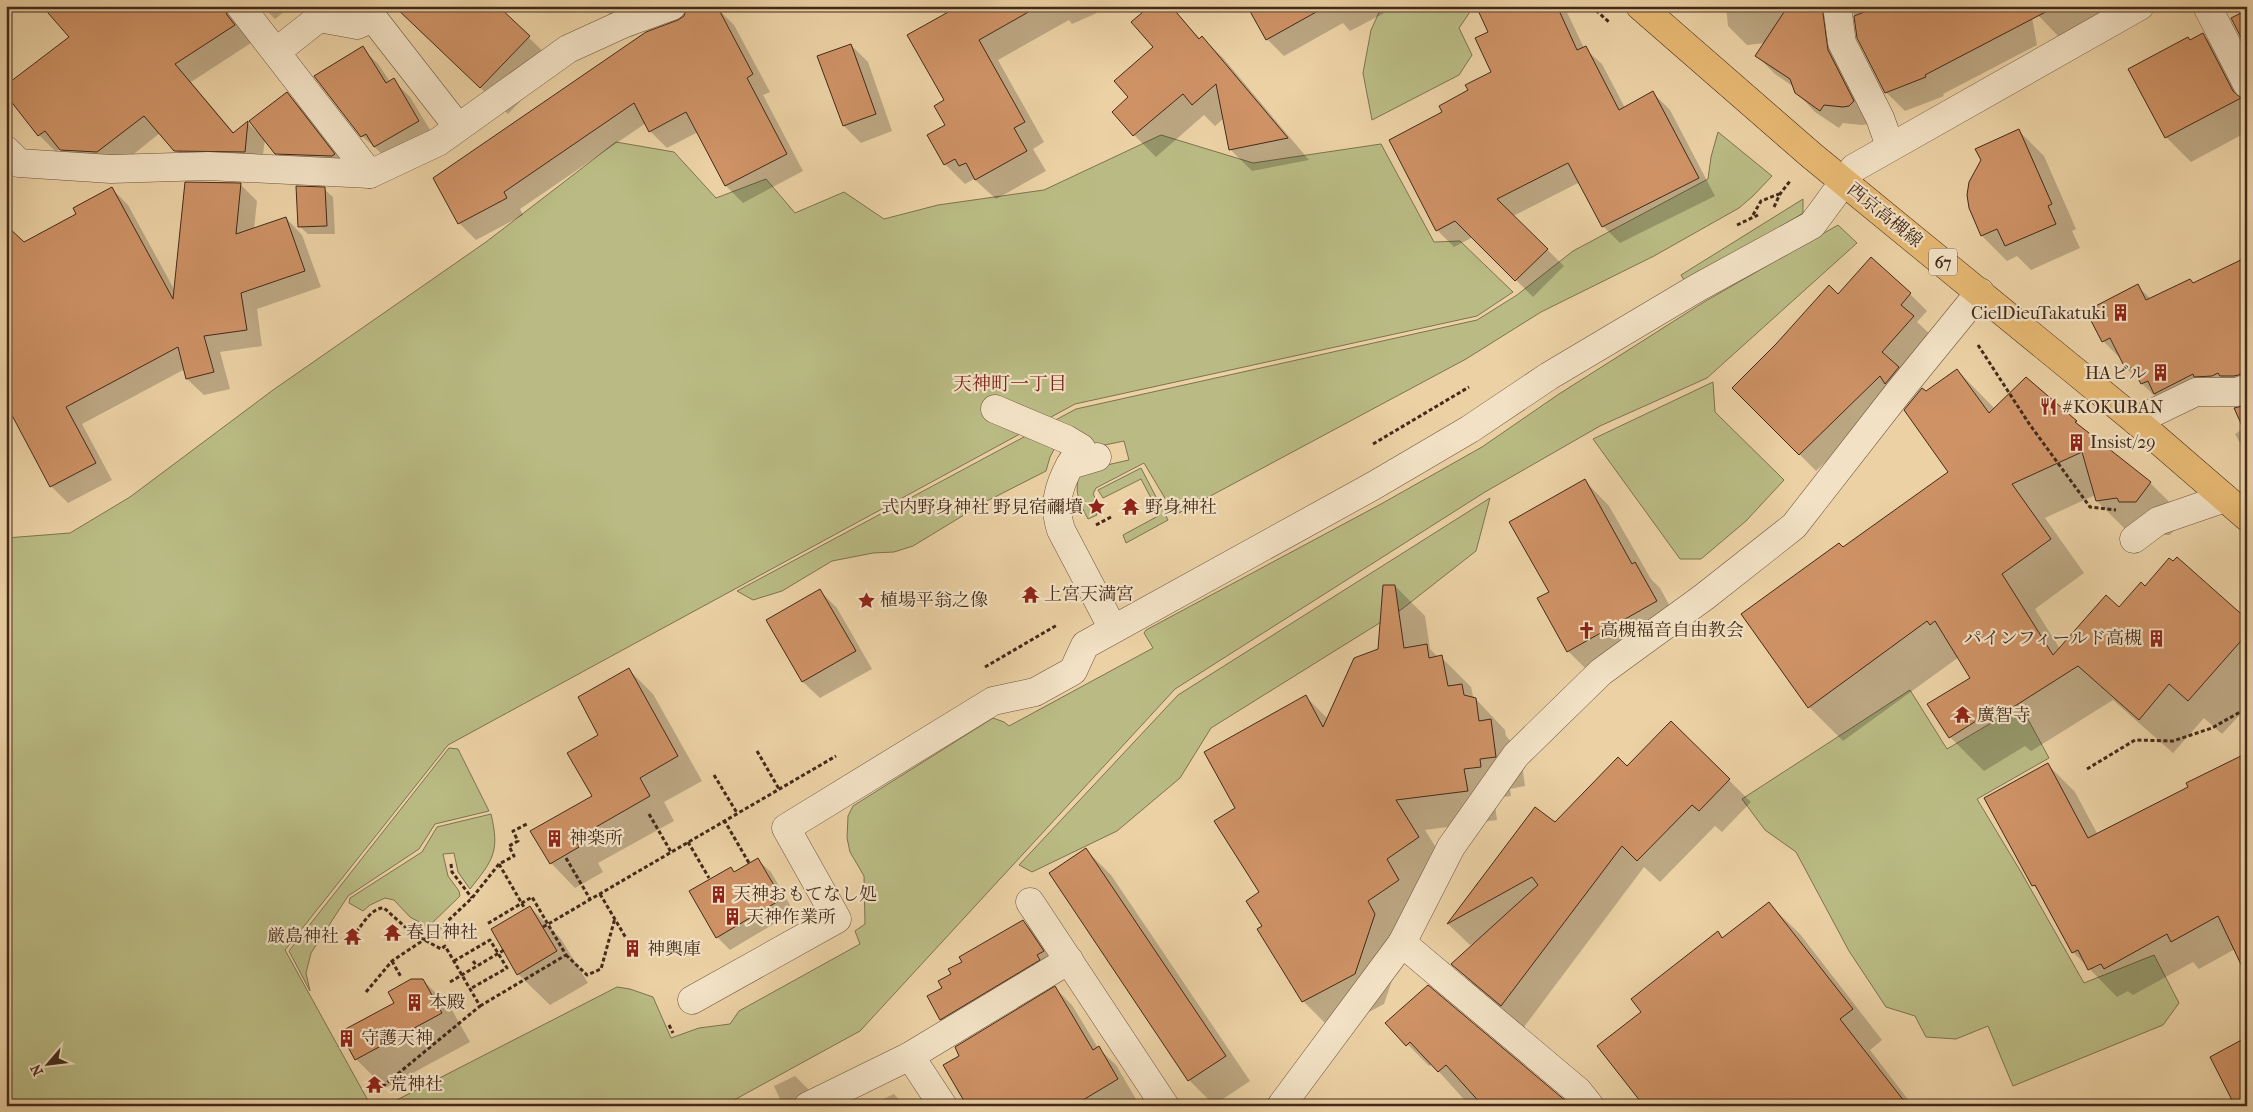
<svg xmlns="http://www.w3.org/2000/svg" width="2253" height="1112" font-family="'IM FELL French Canon','Noto Serif JP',serif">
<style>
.green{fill:#babb84;stroke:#7e7250}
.shadow{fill:#0003;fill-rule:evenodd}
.building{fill:#ce9265;stroke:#432a1b}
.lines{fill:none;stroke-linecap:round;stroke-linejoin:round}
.minor-casing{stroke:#6d543d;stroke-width:29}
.major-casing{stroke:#432a1b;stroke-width:29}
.path{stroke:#432a1b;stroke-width:3;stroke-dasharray:4 2.5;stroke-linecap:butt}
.minor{stroke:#f2e1c4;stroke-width:28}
.major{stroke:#e6b872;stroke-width:28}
.labels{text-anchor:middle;stroke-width:4.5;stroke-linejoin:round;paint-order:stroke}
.shield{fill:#f2e1c4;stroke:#78614e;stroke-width:1}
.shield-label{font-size:16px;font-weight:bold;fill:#432a1b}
.street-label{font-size:18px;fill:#432a1b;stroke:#f2e1c4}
.poi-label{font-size:18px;fill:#432a1b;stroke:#f2e1c4;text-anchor:start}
.neighbourhood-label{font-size:19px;fill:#7a1f14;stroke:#f2e1c4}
</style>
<rect width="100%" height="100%" fill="#ebd1a4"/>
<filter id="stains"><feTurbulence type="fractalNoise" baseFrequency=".004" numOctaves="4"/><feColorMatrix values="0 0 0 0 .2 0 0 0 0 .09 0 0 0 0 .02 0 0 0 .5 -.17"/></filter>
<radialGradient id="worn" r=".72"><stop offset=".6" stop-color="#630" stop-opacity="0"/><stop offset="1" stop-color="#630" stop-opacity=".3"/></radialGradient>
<!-- green -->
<g class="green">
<path d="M1382,6h92l-15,22 13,27 -13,20 -87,45 -9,-47 8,-43z"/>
<path d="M1718,132l54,44 -19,20 -14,12 -85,48 -113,56 -75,47 -291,156 -31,-52 -48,25 -3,6 4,7 -3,8 3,6 -9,4c-10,-19 -14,-26 -8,-48l49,-11 -5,-19 -29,6 -38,-3 -7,13 -4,14 -59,30 -74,45 -19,6 -21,1 -41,8 -50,30 -29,9 -16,-9 339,-182 401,-89 40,-25 56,-44 135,-72 3,-22z"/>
<path d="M1161,135l92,28 128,-19 53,98 26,-1 53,51 -36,24 -402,88 -627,341 -163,205 86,156h-365v-568l64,-5 60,-36 143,-107 213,-148 130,-100 58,10 42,46 50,-19 29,34 49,-21 40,27 54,-14 106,-15z"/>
<path d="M1803,199v14l-54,34 -65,33 -3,-5z"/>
<path d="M1838,225l19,18 -150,135 -107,48 -115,66 -310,197 -315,342 -135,74 -340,1 232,-119 13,2 23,8 18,41 28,-10 31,-4 9,-13 121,-67 -5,-13 10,-7 -1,-48 -14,-24 -3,-14 1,-22 5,-10 140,-88 11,4 5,4 144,-78 -9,-15 2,-3 235,-126 101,-57 77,-53 145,-92z"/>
<path d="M1713,382l2,30 69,68 -38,41 -45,38h-21l-87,-120z"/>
<path d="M1141,468l27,52 -42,23 -3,-8 37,-20 -19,-36 -38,19 -5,-8z"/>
<path d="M1490,498l-14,53 -74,58 -191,119 -31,50 -63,53 -85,41 -13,-7 159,-170z"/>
<path d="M1910,690l37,59 68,-40 9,3 25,46 -72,41 44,73 63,111 70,-28 25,48 -16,22 -150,61 -25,-60 -32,13 -30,-2 -11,-21 -29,-9 -37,-56 -53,-99 -31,-22 -23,-31z"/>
<path d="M449,748l9,1 31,62 -54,13 -16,25 -71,47 -37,57 -5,20 4,18 -21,-40z"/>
<path d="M491,814c9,38 2,46 -21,75l-12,-17 -4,-19 -11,1 5,22 11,15 1,5 -32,31 -18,-10 -16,-17 -9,-2 -15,7 -7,6 -14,-8 1,-5 72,-46 15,-25z"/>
</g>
<!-- shadow -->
<g class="shadow">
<path d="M44,6h247l-16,13 -11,-11 -9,-1 -4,36 -60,39 43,51 14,-10 10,10 28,-40 15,15 48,62 -58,-2 -26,-29 -4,30 -69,-1 -32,-35 -45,36 -37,-2 -18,-18 -4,3 -17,-17 -33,-42 64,-56z"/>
<path d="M496,6l60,58 -48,50 -78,-74z"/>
<path d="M602,6h46l8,19 -25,12z"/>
<path d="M949,6h145l3,7 -25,11 -3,-4 -71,40 46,82 -11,7 13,22 -50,28 -22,-20 -9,5 -20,-20 1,-63 6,-89z"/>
<path d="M1170,6l30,33 2,-2 22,22 85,101 -57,11 -22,-22 -6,-31 -9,8 -11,-11 -48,42 -22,-22 -20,-23 16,-15 25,-49z"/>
<path d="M1248,6h143l1,3 -42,22 -7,-8 -59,33 -17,-17z"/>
<path d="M1495,6h69l20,42 18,16 23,44 28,-15 17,17 45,86 -95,47 -17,-17 -23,-44 -67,34 51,50 -31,31 -60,-60 -19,10 -17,-17 6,-118 49,-40 -2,-39z"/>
<path d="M1726,6h304l7,39 -94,49 1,2 -39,15 -19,-19 -28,-54 -5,-29 -7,3 22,112 -6,1 -19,-2 -4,5 -24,-16 -19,-20 -2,-5 -19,-13 -18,-18 8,-13 -18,2 -19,-19z"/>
<path d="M2038,6h77l-56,31 -22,-23z"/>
<path d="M717,8l17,17 36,67 -7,3 40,76 -60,32 -17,-17 -28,-54 -31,16 -17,-17 -4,-8 -126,86 3,6 -47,25 -17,-17z"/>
<path d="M2203,35l25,24 19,37v36l-56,30 -25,-25 25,-96z"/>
<path d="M851,45l17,17 24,69 -31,12 -17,-17 -25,-69z"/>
<path d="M362,48l17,17 11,17 3,-2 17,17 25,41 -43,25 -30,-27z"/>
<path d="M2019,131l25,25 32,73 -4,2 8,17 -49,22 -14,-14 -10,5 -25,-25 -11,-28z"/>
<path d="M186,184l55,1 16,16 -3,28 32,-11 16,17 19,52 -64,22 5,37 -42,6 10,37 -26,6 -17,-16 -2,-10 -103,55 30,56 -44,23 -17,-17 -38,-73 -7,3v-189l17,17 55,-29 34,-26 16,16 47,86z"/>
<path d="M324,189l9,8 2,37h-27l-9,-8z"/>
<path d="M2247,258v142l-31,-3 -37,19 -11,-10 -2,1 -39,-38 -4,-8 -20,-20 34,-55 14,13 43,-15z"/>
<path d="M1910,294l17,17 -10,11 13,12 -31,35 16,16 -18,8 -81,78 -82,-83 105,-92z"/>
<path d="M1957,370l38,39 31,-30 65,57 59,47 35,34 -15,18h-39l-34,-34 -2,-6 -50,23 39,55 -49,36 25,40 59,-40 26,-21 102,32v87l-25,27 -18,-16 -31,35 -60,-53 -82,51 -6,-5 -41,25 -34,-34 22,-59 -13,-21 -116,84 -34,-34 34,-159 106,-76 -23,-79z"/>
<path d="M2247,406v50l-12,-22 9,-6z"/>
<path d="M1585,481l24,25 42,73 9,9 21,38 -88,50 -25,-25 -17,-59z"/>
<path d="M1395,586l30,30 5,33 8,8h3l30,30 2,9 32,34 1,6 14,15 5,35 -15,3 1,7 -17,2 3,22 -72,10 23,37 -44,78 -20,59 -51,27 -30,-30 -45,-71 5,-4 -2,-33 -25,-84 70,-112 22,22 51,-69z"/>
<path d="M820,591l17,17 35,61 -52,29 -17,-16 -35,-62z"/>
<path d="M629,670l24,24 49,87 -38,21 10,19 -76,42 5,9 -28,16 -24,-25 42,-66 7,-61z"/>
<path d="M1671,723l80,79 -29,30 -7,-6 -55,56 -16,-15 -120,160 -49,-41 -22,-22 23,-22 -6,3 -22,-21 87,-115 20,15 72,-56z"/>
<path d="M2048,765l27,27 23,43 92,-47 45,161 -36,20 -6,-7 -60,33 -5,-4 -11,6 -43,-44 -33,-60 -8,-8zM2107,962l-13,6 -2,-1z"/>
<path d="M1086,850l25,25 139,206 -36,24 -25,-25 -138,-206z"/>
<path d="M758,860l13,12 23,40 -64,38 -13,-13 14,-68 4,4z"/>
<path d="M1769,904l31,30 82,106 -12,10 43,56h-267l-3,-94 75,-79 5,6z"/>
<path d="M530,907l31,32 27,44 -38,22 -32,-31z"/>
<path d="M1023,921l17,17 20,31 -102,67 -17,-17 2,-31 9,-13z"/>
<path d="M423,980l29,30 18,32 -85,46 -29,-29 -14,-27 54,-28z"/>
<path d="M1055,988l17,17 26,43 18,17 24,41h-172l-7,-50z"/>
<path d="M1387,1023l182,83h-99l-38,-42 -3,2z"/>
<path d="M795,1076l17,17 6,13h-24l2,-6h-3l-2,6h-8l-9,-20z"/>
<path d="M894,1094l11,12h-37z"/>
<path d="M2228,1102h7l12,4h-17z"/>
</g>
<!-- building -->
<g class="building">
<path d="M42,6h183l2,9 8,10 -60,39 58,69 15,-12 -3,31 -71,-1 -30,-35 -47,36 -37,-2 -15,-19 -7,5 -32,-41v-10l63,-48z"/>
<path d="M394,6h104l32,30 -50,52z"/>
<path d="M687,6h30l36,68 -6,4 40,76 -62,32 -39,-74 -37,20 -15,-29 -130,89 3,6 -49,26 -25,-46 213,-146 32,-12 6,-4z"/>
<path d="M959,6h80l-60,34 46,82 -11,6 13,23 -52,29 -9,-17 -7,3 -4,-7 -11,6 -17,-30 18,-10 -11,-19 10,-6 -37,-65z"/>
<path d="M1150,6h21l28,33 3,-3 86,102 -59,12 -13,-66 -24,21 -9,-11 -50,42 -21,-24 16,-15 -14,-16 39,-34 -22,-25z"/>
<path d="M1247,6h80l-61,34z"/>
<path d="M1476,6h81l20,44 9,-4 33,64 34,-19 46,87 -97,49 -34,-64 -71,36 51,50 -33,32 -60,-60 -19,10 -47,-91 53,-28 -3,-6 29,-16 -3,-5 26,-13 -16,-34 13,-6z"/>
<path d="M1788,6h34l6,44 26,51 -5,5 -6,1 -19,-2 -4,6 -25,-18 -5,-14 -35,-23z"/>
<path d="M1880,6h177l-132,69 1,2 -41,16 -28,-55 -3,-22z"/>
<path d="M2247,10v39l-16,-31z"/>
<path d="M2203,33l30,58 8,7 -76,40 -37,-69 60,-32 2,3z"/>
<path d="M851,44l25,70 -33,12 -26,-70z"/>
<path d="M363,46l23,37 8,-5 25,43 -45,26 -8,-13 -5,3 -47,-61z"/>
<path d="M287,92l48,62 -3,2 -57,-2 -26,-33z"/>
<path d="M2019,129l33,75 -4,2 8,18 -51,22 -8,-17 -16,7 -12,-28 -2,-13 2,-13 12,-22 -6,-11z"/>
<path d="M185,182l56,1 -5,51 50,-17 19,54 -64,22 6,37 -43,6 10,36 -28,7 -8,-32 -112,60 30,56 -46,24 -44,-83v-179l18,17 52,-28 -3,-6 39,-21 61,112z"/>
<path d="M296,186l29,1 2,39 -29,1z"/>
<path d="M1871,257l40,36 -10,12 13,11 -32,36 17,15 -14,17 -5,-8 -81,79 -67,-67 44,-44 53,-59 9,9z"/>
<path d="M2247,257v116l-13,3h-14l-2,-3 -6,3 -18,1 -1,-3 -39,20 -6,-13 -7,3 -9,-17 -6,3 -16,-32 -8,4 -16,-31 52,-27 8,16 44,-21 3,4z"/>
<path d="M1957,369l32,44 37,-36 51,44 -2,1 76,60 -15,20h-17l-2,-4 -21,3 -14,-49 -70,32 39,55 -49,35 51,81 53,-60 13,12 22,-25 4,4 24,-28 4,3 4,-4 70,62v15l-59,67 -19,-17 -30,36 -61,-54 -82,52 -4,-7 -43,27 -22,-34 43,-26 -35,-57 -5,4 -3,-4 -119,87 -67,-94 98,-71 4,4 105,-75 -44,-62 18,-22 4,3z"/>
<path d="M2247,405v32l-13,-29z"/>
<path d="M1585,479l47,85 3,-2 22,39 -90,51 -30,-54 12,-6 -40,-70z"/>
<path d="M1383,585h12l9,63 23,-4 2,14 13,-3 6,31 14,-2 2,11 12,3 3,23 12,-2 5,38 -16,2 1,8 -17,2 4,22 -72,9 23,37 -32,22 12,21 -31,21 7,13 -20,60 -53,28 -45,-73 5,-3 -16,-25 13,-9 -45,-71 21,-13 -31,-56 102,-57 17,32 31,-69 24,-9z"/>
<path d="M820,589l36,62 -54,31 -36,-62z"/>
<path d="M629,668l49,88 -38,22 10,18 -75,43 4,8 -29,17 -20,-33 62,-35 -25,-43 31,-18 -20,-38z"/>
<path d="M1671,721l59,58 -31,32 -7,-6 -55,56 -15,-15 -121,160 -50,-42 87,-79 -6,-8 -85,47 88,-117 20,15 63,-65 9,9z"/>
<path d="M2247,753v224l-29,-61 -47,26 -4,-8 -63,35 -3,-5 -13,6 -10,-20 -6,3 -37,-68 -3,1 -48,-88 64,-35 40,75 100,-51 -2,-4z"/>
<path d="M1086,848l140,208 -38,25 -139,-208z"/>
<path d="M758,858l24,41 -66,39 -27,-47 42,-24 3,5z"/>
<path d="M1769,902l84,107 -13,10 68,87h-264l-47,-60 44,-34 -10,-13 87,-68 4,7z"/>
<path d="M530,906l27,45 -40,24 -26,-46z"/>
<path d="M1023,920l21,31 -7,4 3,5 -100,60 -13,-24 15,-8 -4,-7 13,-7 -3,-5 14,-7 -3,-5z"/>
<path d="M411,979h12l19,34 -87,47 -15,-28 54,-29 -6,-11z"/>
<path d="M1428,985l139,117 3,4h-87l-37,-41 -8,7 -28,-30 -4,4 -21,-23z"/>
<path d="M1055,986l38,64 6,-4 19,33 -45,27h-106l-24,-41 16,-9 -4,-9z"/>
<path d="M2247,1037v69h-12l-25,-49z"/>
</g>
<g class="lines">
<defs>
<g id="minor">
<path d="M240,6l130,168"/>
<path d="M1837,6l5,37 38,75 10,28"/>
<path d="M2207,6l40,78"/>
<path d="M276,52l43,-34 38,7 16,-7 85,109"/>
<path d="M6,150l13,13 92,6 97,-3 162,8 68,-32 130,-93 57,-26 47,-17"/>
<path d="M995,409l71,30 15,9 -11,17"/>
<path d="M2136,421l60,-29h41l10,-4"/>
<path d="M1097,457l-27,8c-12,22 -17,41 -9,65l52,99"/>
<path d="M2134,539l24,-18 67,-23"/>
<path d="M1030,902l135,204"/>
<path d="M1402,943l176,148 12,15"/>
<path d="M692,1000l145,-81 -51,-91 207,-127 42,-9 38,-21 12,-26 288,-159 97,-57 79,-53 148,-88 115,-63 42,-57 286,-162"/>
<path d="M808,1106l102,-50"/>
<path d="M943,1106l-33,-50 159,-96"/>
<path d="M1281,1106l121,-163 49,-96 65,-92 85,-83 103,-75 90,-71 103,-132 83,-102"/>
</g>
<path id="major" d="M1640,6l171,149 325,266 111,96"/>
</defs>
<!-- minor casing -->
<use href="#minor" class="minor-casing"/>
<!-- major casing -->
<use href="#major" class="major-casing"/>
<!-- path -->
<g class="path">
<path d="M1591,6l18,16"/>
<path d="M1774,207l6,-13 10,-13"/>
<path d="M1753,215l8,-14 18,-7"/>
<path d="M1737,225l21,-10"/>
<path d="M1978,345l52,80 60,82 26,3"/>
<path d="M1373,444l96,-57"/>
<path d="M1096,525l15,-8"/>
<path d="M985,667l72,-42"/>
<path d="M757,751l22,38"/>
<path d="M2087,769l48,-29 38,1 39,-13 35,-20"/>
<path d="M714,775l23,38"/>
<path d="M649,814l22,38"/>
<path d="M724,820l25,43"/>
<path d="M688,842l21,36"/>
<path d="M566,858l24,41"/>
<path d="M451,864l1,8 20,26"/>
<path d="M499,864l26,45"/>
<path d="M600,894l26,44"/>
<path d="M543,927l293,-171"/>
<path d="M356,932c8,-9 15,-24 28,-24l28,25 29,16 4,-3 35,60 -97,80"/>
<path d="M566,955l21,20 14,-6 14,-51"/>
<path d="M392,961l9,16"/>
<path d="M454,961l36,-21 17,28 -37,21"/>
<path d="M473,961l4,5"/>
<path d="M450,982l54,-32"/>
<path d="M366,992l26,-31 45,-30 35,-33 27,-34 15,-8 -5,-10 9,-5 -5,-10 14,-7"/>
<path d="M480,1006l86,-51 -34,-58 -45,27"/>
<path d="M669,1025l4,8"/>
</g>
<!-- minor -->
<use href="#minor" class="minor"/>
<!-- major -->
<use href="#major" class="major"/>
</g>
<!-- icons -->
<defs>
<symbol id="building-bare" viewBox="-9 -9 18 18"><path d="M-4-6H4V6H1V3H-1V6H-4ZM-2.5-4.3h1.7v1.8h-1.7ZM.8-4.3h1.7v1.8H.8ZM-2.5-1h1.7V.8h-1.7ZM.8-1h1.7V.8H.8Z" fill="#8f2418" stroke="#f2e1c4" stroke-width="2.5" paint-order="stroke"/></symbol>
<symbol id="restaurant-bare" viewBox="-9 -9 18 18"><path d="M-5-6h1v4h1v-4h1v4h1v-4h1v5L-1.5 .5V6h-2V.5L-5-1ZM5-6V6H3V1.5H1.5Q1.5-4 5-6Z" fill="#8f2418" stroke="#f2e1c4" stroke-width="2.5" paint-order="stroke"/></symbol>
<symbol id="sight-bare" viewBox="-9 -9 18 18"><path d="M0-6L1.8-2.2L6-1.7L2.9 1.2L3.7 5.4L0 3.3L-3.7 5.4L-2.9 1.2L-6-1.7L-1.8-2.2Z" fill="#8f2418" stroke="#f2e1c4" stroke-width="2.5" paint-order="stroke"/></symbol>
<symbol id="temple-bare" viewBox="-9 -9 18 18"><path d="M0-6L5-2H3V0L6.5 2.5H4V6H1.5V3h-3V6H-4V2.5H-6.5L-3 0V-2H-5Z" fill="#8f2418" stroke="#f2e1c4" stroke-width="2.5" paint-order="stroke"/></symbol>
<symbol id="church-bare" viewBox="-9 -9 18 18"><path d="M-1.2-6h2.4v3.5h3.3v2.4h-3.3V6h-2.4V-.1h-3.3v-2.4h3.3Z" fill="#8f2418" stroke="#f2e1c4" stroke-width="2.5" paint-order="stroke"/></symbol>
</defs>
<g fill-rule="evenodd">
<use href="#building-bare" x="2108" y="300" width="25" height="25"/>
<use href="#building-bare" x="2148" y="360" width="25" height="25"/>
<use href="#restaurant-bare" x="2036" y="394" width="25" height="25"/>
<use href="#building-bare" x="2064" y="430" width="25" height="25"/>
<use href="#sight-bare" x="1084" y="494" width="25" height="25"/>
<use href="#temple-bare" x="1118" y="494" width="25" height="25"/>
<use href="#temple-bare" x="1018" y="582" width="25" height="25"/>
<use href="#sight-bare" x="854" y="588" width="25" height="25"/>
<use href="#church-bare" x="1574" y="618" width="25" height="25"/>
<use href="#building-bare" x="2144" y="626" width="25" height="25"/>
<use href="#temple-bare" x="1950" y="702" width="25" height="25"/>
<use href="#building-bare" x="542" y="826" width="25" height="25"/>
<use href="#building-bare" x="706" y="882" width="25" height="25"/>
<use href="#building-bare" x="720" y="904" width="25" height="25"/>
<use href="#temple-bare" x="380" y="920" width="25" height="25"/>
<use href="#temple-bare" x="340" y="924" width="25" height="25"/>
<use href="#building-bare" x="620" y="936" width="25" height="25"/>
<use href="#building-bare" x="402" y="990" width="25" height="25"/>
<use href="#building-bare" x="334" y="1026" width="25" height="25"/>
<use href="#temple-bare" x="362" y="1072" width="25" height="25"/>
</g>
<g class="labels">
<!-- shield labels -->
<rect class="shield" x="1929" y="248.5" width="28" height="27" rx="4"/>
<g class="shield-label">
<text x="1943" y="268">67</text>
</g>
<!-- street labels -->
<g class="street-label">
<text transform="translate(1885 215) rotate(39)" y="6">西京高槻線</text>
</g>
<!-- poi labels -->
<g class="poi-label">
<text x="2106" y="319" text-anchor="end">CielDieuTakatuki</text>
<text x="2147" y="379" text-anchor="end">HAビル</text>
<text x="2062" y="413">#KOKUBAN</text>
<text x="2090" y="448">Insist/29</text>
<text x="1083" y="513" text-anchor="end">式内野身神社 野見宿禰墳</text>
<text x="1145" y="513">野身神社</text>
<text x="1044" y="600">上宮天満宮</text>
<text x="880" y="606">植場平翁之像</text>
<text x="1600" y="636">高槻福音自由教会</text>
<text x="2142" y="644" text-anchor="end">パインフィールド高槻</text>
<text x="1977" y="721">廣智寺</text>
<text x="569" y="844">神楽所</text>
<text x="733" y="900">天神おもてなし処</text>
<text x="746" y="923">天神作業所</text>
<text x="406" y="938">春日神社</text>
<text x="339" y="942" text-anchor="end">厳島神社</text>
<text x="647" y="955">神輿庫</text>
<text x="429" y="1008">本殿</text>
<text x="361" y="1044">守護天神</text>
<text x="389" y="1090">荒神社</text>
</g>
<!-- neighbourhood labels -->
<g class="neighbourhood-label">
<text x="1010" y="390">天神町一丁目</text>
</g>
</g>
<!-- margin -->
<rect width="2253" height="1112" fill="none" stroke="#ebd1a4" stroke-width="25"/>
<rect x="8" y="8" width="2238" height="1097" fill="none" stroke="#432a1b" stroke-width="2.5"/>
<rect x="12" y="12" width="2228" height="1087" fill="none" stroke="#432a1b"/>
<!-- north arrow -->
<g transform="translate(48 1064) rotate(242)" stroke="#f2e1c4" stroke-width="4" paint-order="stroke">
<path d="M0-4L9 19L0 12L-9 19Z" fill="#432a1b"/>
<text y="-8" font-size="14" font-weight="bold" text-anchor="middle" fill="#432a1b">N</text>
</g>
<rect width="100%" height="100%" filter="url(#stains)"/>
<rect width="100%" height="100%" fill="url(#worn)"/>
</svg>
